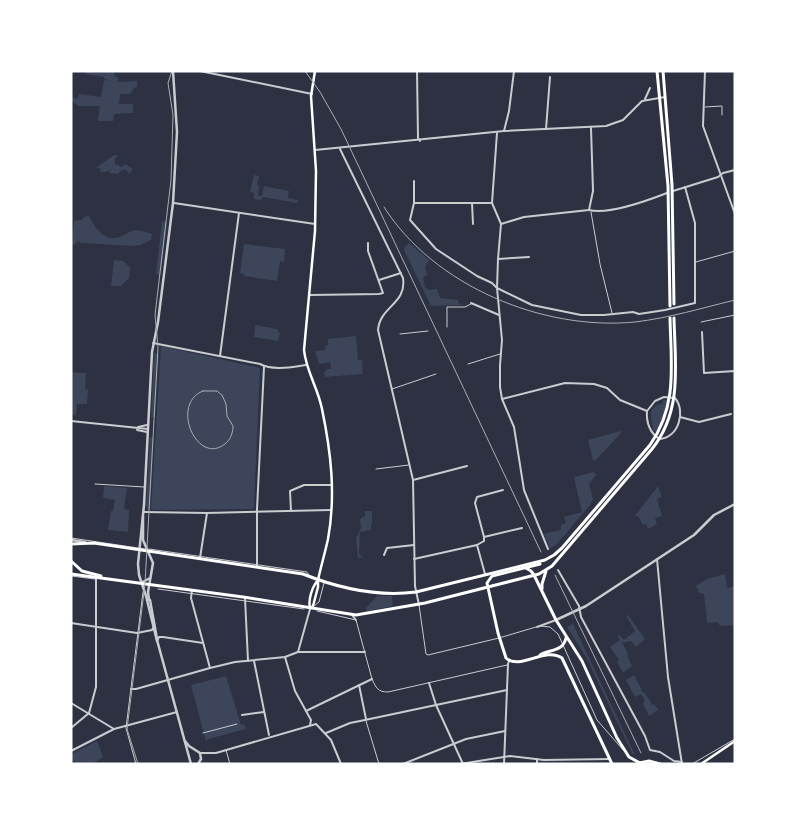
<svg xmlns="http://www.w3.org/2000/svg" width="806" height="835" font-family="'PT Sans Narrow',sans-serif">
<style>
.green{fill:#3c4559}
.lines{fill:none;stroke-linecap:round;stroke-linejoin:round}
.service{stroke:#caccd0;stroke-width:1}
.pedestrian{stroke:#caccd0;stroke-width:1}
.minor{stroke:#caccd0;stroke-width:2}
.tertiary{stroke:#caccd0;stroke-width:2.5}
.secondary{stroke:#fff;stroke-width:2.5}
.primary{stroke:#fff;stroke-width:3}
.tram{stroke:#abadb3;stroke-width:1}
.rail{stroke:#abadb3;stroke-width:1}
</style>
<rect width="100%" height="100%" fill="#2d3142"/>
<!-- green -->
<g class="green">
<path d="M86,71h28l1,6h3v5l19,-1v6l-3,1 -4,6h-10l-1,10h14v9l-19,1 -1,7h-15l2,-15h-22l-7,-6v-3l6,2 2,-5 22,3 3,-17 7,1 -7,-2v-2l-19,-3z"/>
<path d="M114,155l4,1 -3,3v5l7,3 3,-3 8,5 -4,5 -3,-5 -6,2 -2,3 -9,-1 1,-3 -5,2h-5l1,-3 -5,-1z"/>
<path d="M254,175l5,1 -2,9h2l-1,11h4l2,-10 25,5 -1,7 10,2 -1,3 -34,-6 -2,3 -7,-1v-6l-4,-1z"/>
<path d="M86,216h3c6,13 18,28 33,20 5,-2 9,-6 15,-6 5,0 9,3 15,4l-1,6 -11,5 -7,1 -52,-3 -3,-2 -4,4 -2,-1 2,-23 7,-1z"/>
<path d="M162,221l5,1 -6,53 -5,-1z"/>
<path d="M409,243l20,17 -4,7 2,8 -4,2 2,10 4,3 8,-1 3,9 18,2v3l5,2 -32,1 -27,-56v-2z"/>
<path d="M244,244l41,5 -1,13 -4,-1 -3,20 -33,-5v-2l-4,-1z"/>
<path d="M114,260l9,1 7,7 -1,10 -8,8h-10z"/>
<path d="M255,325l22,4 3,5 -2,7 -24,-4z"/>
<path d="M356,336l2,24h4l1,14 -38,3 -1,-4 3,-4h4l-1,-7 -11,2 -4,-13 11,-1 -1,-4 3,-1v-6z"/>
<path d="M161,346l99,22 -6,139 -2,2 -99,1 -2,-1z"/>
<path d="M154,353l5,1 -4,63h-4z"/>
<path d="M71,372l15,1 -1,16 3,1 -1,14h-10l-1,11 -5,-1z"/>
<path d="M663,400h4v7l-11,25 -3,-2c0,-12 -9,-22 10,-27z"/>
<path d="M620,431l1,2 -26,28 -2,-1 -5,-20z"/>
<path d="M150,437l4,1 -4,73 -4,-4z"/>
<path d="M594,472l2,3 -7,9 4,15 -3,6 -33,39 -7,4 -6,-14 17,-4v-5l5,-2 -2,-6 18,-5 -8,-35z"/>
<path d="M104,486l23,2 -3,21 5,1 -1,22 -20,-2 3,-19h2l2,-11 -12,-2z"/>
<path d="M658,486l4,11 -5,2 5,17 -7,2 2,6 -9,5 -2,-5 -3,1 -5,-9 -4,1z"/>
<path d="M365,511h7v13h-1v6l-11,2 -1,21 2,3 3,1 -6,1 -2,-20 5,-10 -1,-9 5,-3z"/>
<path d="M725,574l2,14 8,-2v39l-15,1 -2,-4 -9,1 -2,-1 -3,-28 -5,-1 -3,-7 11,-7z"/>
<path d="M377,596h15l1,10 -26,5 -1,-3z"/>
<path d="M628,615l17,24 -9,8 -5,-6 -9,2 -4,-6 1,-3 5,6 11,-9 -9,-15z"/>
<path d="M573,624l62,131 -3,-2 -46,-96 -19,-30z"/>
<path d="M620,640l8,13 -1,2 5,11 -9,7 -6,-11 2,-2 -9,-13z"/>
<path d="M634,675l9,18 1,-1 8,12 -2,2 4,-2 4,6 -9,6 -6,-13 2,-2 -4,-7 -6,3 -9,-17z"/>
<path d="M226,676l15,49 3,-1 2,5 -38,10 -2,2 -15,-56z"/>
<path d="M97,741l6,16c-7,7 -16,7 -27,7l-1,-3 -3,1 -1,-8z"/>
</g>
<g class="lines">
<!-- service -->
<g class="service">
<path d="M705,107l17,-1v9"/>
<path d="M591,212l9,52 12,49"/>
<path d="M696,262l39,-11"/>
<path d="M701,322l34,-7"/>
<path d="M447,327v-20h18l6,-3"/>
<path d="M400,334l28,-3"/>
<path d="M468,364l32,-10"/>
<path d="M392,389l44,-15"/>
<path d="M376,469l33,-4"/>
<path d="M95,484l49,3"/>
<path d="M71,538l74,11"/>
<path d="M149,549l158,23 2,3"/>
<path d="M71,576l24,3"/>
<path d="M158,589l146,20"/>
<path d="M419,605l7,49 2,1 71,-17 37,-11"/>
<path d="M314,606l5,-4 5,-19"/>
<path d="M317,611l39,9 16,59c4,9 6,13 16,13l119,-27"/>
<path d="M540,626l10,1 8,7 39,86 27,31"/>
<path d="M203,733l34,-9"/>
<path d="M692,764l43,-25"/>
</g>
<!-- pedestrian -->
<g class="pedestrian">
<path d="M366,721l13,43"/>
<path d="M226,750l4,14"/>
<path d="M136,764l-10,-36 17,-136"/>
</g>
<!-- minor -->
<g class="minor">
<path d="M200,71l112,23"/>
<path d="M417,71l1,67 2,3"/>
<path d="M705,71l-2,55 32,88"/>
<path d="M645,99l5,-11"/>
<path d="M546,129l4,-52"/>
<path d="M504,131l5,-20 5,-40"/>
<path d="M497,133l-5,70 9,21 -3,35 -1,29 5,52 -2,25v22l2,12 12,28 10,63 24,59"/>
<path d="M340,149l63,129c4,26 -23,28 -25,52l35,150 2,106 4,19"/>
<path d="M315,150l189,-19 102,-5 17,-6 19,-19 23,-4"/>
<path d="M414,181v22l-4,17 26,29 41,27 15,7 5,5 35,17 49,10h23l29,-3 6,2 26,-4 30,-7v-80l-10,-36"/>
<path d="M673,191l45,-14 5,-4 12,-3"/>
<path d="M174,203l141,21"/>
<path d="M414,203h78"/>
<path d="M472,203l1,21"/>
<path d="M589,210c19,5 60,-10 78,-17"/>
<path d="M501,224l23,-7 65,-7 4,-19 -2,-63"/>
<path d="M498,259l31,-2"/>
<path d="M379,280l22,-7"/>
<path d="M310,295l69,-1 4,-1 -15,-42v-8"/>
<path d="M471,303l28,12"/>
<path d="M702,332l2,41 31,-2"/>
<path d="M153,343l107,21c13,7 32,3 46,1"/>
<path d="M220,356l19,-143"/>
<path d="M664,397l11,1c11,13 4,39 -15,41 -10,-5 -14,-17 -13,-28l8,-10z"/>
<path d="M502,399l63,-16 29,1 13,4 13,12 27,11"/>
<path d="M680,417l19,5 32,-8"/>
<path d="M71,421l77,8"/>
<path d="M138,427l9,-2"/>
<path d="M137,430l10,2"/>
<path d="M413,480l54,-14"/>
<path d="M291,511l-1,-20 14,-6h27"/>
<path d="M144,512l63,1 124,-3"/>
<path d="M484,537l-9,-34 2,-6 26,-7"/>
<path d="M477,545l8,29"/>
<path d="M384,555l3,-7 27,-3"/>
<path d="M200,558l7,-45"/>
<path d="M414,559l63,-14 7,-4v-4l38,-9"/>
<path d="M657,559l11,118 14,87"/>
<path d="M257,566v-57l7,-142"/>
<path d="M558,570l21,36 2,11 64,119 5,14 10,2 14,9 8,1"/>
<path d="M192,590l-1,8 19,70"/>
<path d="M245,598l3,63"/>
<path d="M352,615l4,5"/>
<path d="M71,623l66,10 15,-3 1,-2"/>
<path d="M537,627l19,-7"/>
<path d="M157,641l2,-4h4l40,6"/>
<path d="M298,652l12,-43"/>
<path d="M285,657l10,34 16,29 -1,5"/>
<path d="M254,661l15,74"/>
<path d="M210,668l25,-6 50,-5 13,-5h67"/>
<path d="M429,683l7,22 27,59"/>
<path d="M359,685l7,34"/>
<path d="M131,689h5l74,-21"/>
<path d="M71,703l43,26"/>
<path d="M306,711l66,-32"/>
<path d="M242,715l22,-3"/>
<path d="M71,728l18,-15 7,-26v-109"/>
<path d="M326,733l24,-10 15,-3 142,-30"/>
<path d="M71,751l43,-22 63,-17"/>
<path d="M200,753h16l100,-29 15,16 10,24"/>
<path d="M537,759v5"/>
<path d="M403,764l63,-25 39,-8"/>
<path d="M460,764l50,-8 34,4 66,-1"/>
<path d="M504,764l4,-100 1,-3"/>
</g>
<!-- tertiary -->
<g class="tertiary">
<path d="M143,516v24l10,23 -5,29 1,8"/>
<path d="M71,540l14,2"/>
<path d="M141,583l9,-5"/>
<path d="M150,600l7,39"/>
<path d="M556,620l30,-14 108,-71 20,-20 21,-11"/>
<path d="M157,640l34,124"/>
<path d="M157,641l-11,-45 -7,-21 -1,-11 6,-59 8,-153 6,-30 15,-119 4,-71 -4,-61"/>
<path d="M185,741l4,5 11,7 1,6 -3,5"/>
</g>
<!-- secondary -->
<g class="secondary">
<path d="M315,71l-4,25 5,75 -1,60 -11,119c2,21 14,38 18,59 9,43 14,86 6,130 -3,14 -7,27 -10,41v7l-5,19 -3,2c-2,-8 2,-21 8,-28"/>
<path d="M701,764l34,-23"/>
</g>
<!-- primary -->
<g class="primary">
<path d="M657,71l11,115 2,120"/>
<path d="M663,71l9,114 2,119"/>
<path d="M71,544l23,-1 209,31c35,14 75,23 113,18l129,-32 9,-5 8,-7 88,-103c28,-40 21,-81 20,-127"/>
<path d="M71,561l11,10 19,5"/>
<path d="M540,564l-48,12 -5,7 11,50 8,25c14,13 39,-12 56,0l50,106"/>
<path d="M526,568l5,3 3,4 22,45 26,41 35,77 12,19 11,6"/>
<path d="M71,574l172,23 113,18 69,-12 114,-29 13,-8 100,-117c31,-39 23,-85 22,-131"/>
<path d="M542,589v-5l4,-13"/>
<path d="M540,655c10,-6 23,-3 26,-17"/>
<path d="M639,763l10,-2 11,3"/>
</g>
<!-- tram -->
<path class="tram" d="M138,764l-11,-35 18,-145 13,-237 -3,-32 16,-135 2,-65 -5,-32 4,-12"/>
<!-- rail -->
<g class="rail">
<path d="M305,71l15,21 21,37 200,423"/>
<path d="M384,207c50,79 159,124 251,115 34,-4 67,-14 100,-22"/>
<path d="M203,391h14l5,4 4,9 1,12 6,10c0,6 -2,13 -7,17 -28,25 -57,-39 -23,-52z"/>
<path d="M555,575l86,178"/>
</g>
</g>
<!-- border -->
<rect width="806" height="835" fill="none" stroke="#ffffff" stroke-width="145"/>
</svg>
